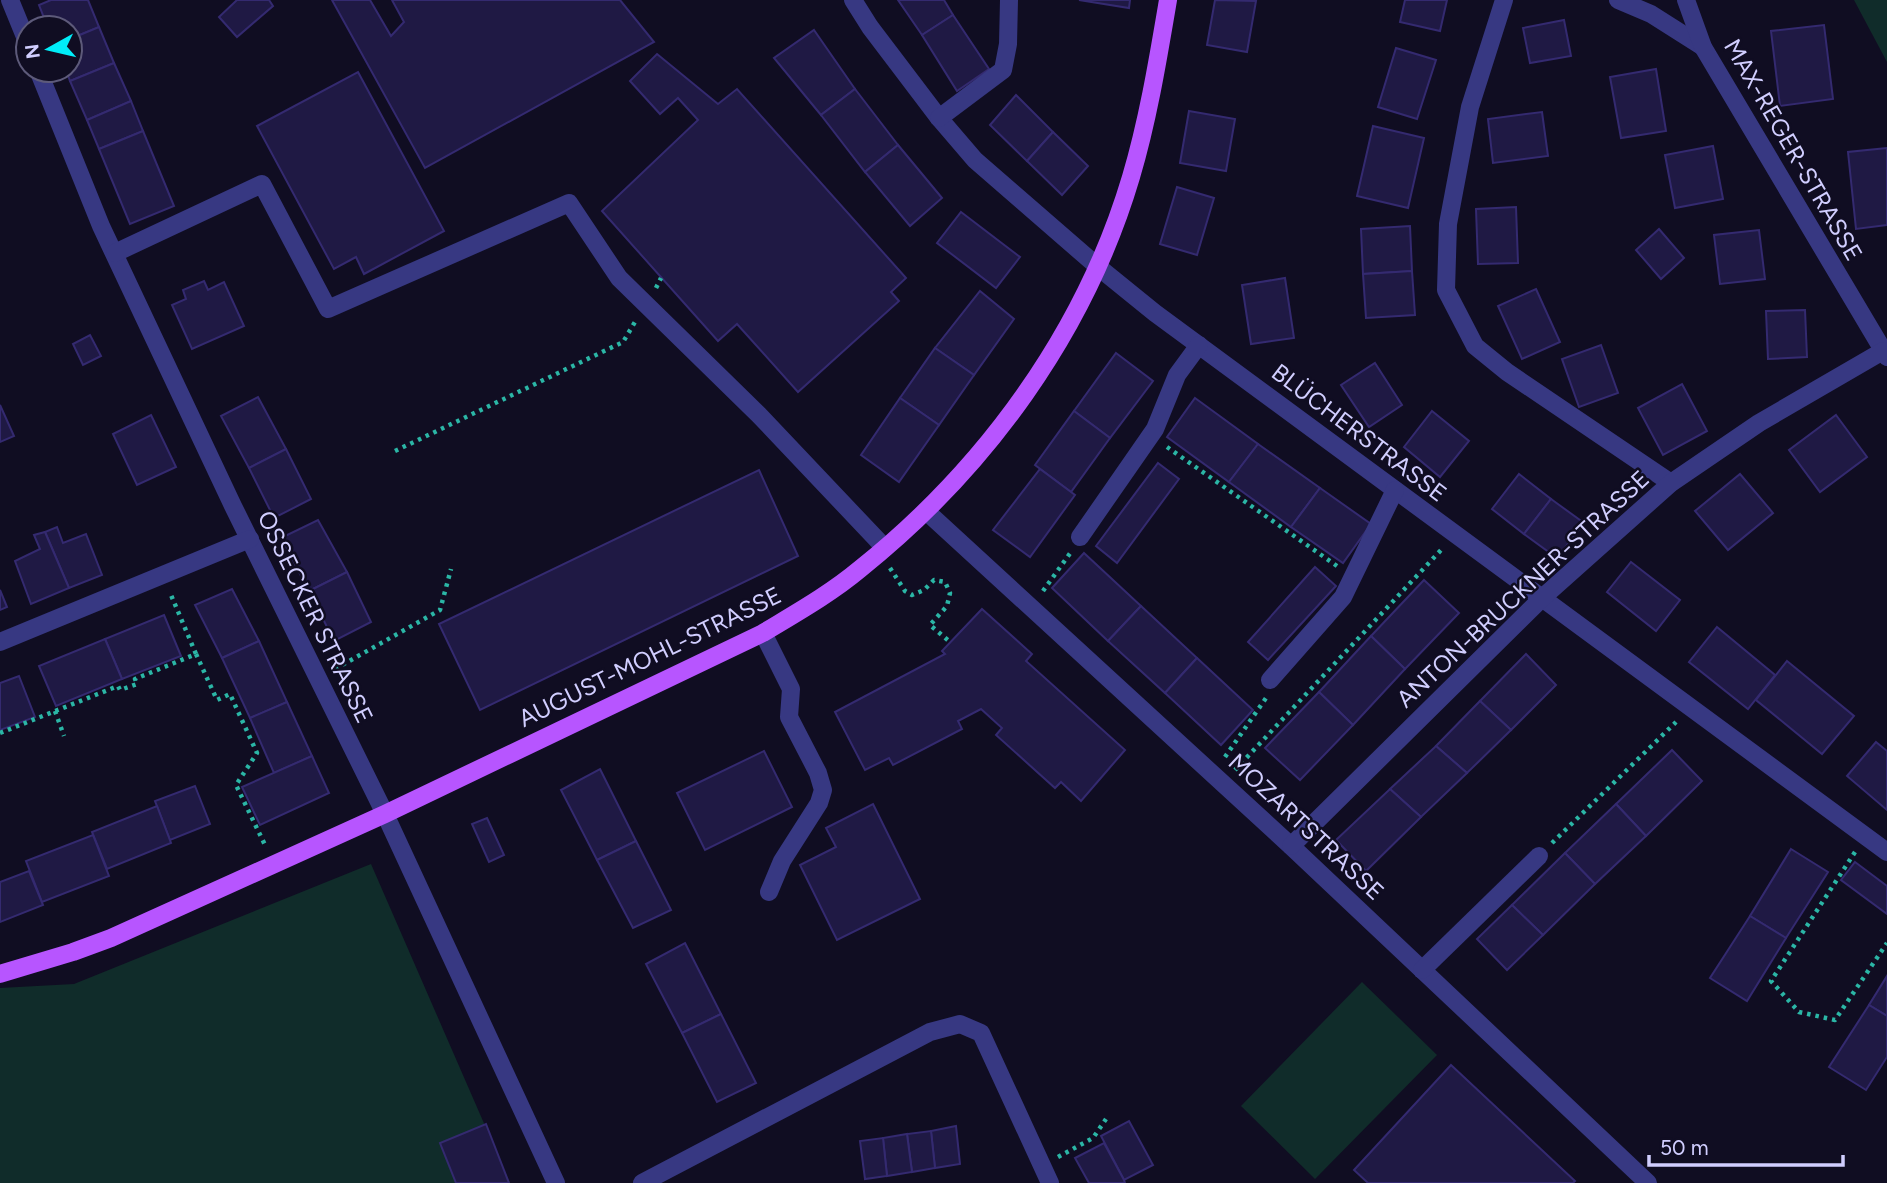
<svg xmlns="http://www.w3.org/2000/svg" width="1887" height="1183" font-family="Figtree,sans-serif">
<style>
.green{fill:#102c2a}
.building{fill:#1f1944;stroke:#342a70;stroke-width:2}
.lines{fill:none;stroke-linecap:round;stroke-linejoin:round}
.path{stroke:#2bb6a6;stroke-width:4.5;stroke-dasharray:3.5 5;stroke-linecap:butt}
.minor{stroke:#373882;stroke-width:18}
.major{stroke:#b755ff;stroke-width:18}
.labels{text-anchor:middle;stroke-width:5;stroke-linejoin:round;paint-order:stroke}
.street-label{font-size:24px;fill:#d1ceff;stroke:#100d22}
</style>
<rect width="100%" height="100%" fill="#100d22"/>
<!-- green -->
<g class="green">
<path d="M1854,0h33v62z"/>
<path d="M371,864l139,319h-510v-195l74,-4z"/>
<path d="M1362,982l75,73 -122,124 -74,-73z"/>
</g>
<!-- building -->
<g class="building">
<path d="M51,0h37l11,27 -29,12v-11h-22l-9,-23z"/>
<path d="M237,0h32l4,6 -36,31 -18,-20z"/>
<path d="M332,0h38l21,36 13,-14 -12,-22h228l34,42 -229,126z"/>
<path d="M898,0h46l9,15 -31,20z"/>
<path d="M1079,0h51l-1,8z"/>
<path d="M1215,0l41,1 -9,51 -40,-7z"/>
<path d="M1405,0h42l-7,31 -40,-9z"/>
<path d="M953,15l36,54 -32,22 -35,-56z"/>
<path d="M1564,20l7,36 -41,7 -7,-35z"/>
<path d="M1824,25l9,74 -53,7 -9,-75z"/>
<path d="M99,27l15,36 -44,18 -4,-11h4v-31z"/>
<path d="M814,30l41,59 -34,26 -47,-57z"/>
<path d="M1396,48l40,12 -19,59 -39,-12z"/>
<path d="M657,54l61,50 19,-15 169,189 -15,14 8,9 -101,91 -61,-68 -19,17 -116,-130 96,-91 -20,-22 -18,16 -30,-33z"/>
<path d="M114,63l17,38 -44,19 -17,-39z"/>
<path d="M1656,69l10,62 -45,7 -11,-61z"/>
<path d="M358,72l86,159 -80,43 -8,-17 -22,12 -77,-143z"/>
<path d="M855,89l43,56 -33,27 -44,-57z"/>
<path d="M1016,95l37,37 -26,29 -37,-36z"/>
<path d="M131,101l12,30 -44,18 -12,-29z"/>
<path d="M1189,111l46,8 -9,52 -46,-8z"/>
<path d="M1542,112l6,44 -55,7 -5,-44z"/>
<path d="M1373,126l51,12 -16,70 -51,-12z"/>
<path d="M143,131l31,75 -44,18 -31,-75z"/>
<path d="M1053,132l35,34 -26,29 -35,-34z"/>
<path d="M898,145l44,53 -32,28 -45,-54z"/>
<path d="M1713,146l10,53 -48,9 -10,-53z"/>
<path d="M1887,148v77l-31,4 -8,-77z"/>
<path d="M1177,187l37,11 -17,57 -37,-11z"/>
<path d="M1516,207l2,56 -40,1 -2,-55z"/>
<path d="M961,212l59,45 -24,31 -59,-45z"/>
<path d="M1410,226l2,45 -49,3 -2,-45z"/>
<path d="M1659,229l25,29 -23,21 -25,-29z"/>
<path d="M1759,230l6,49 -45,5 -6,-49z"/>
<path d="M1412,271l3,44 -49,3 -3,-44z"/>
<path d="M1285,278l9,60 -43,6 -9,-59z"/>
<path d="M204,281l4,9 16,-8 20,44 -52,23 -20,-44 14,-6 -3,-9z"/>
<path d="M1536,289l24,53 -38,17 -24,-53z"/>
<path d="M980,291l34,28 -40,56 -39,-27z"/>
<path d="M1805,310l2,47 -39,2 -2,-48z"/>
<path d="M90,335l11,21 -18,9 -10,-21z"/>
<path d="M1601,345l17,48 -39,14 -17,-48z"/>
<path d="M935,348l39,27 -35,50 -39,-27z"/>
<path d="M1116,353l37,28 -43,57 -36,-27z"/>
<path d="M1375,363l27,42 -33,22 -28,-42z"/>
<path d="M1682,384l25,47 -44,24 -25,-47z"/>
<path d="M258,397l28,52 -37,19 -28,-52z"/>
<path d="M900,398l39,27 -40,57 -38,-27z"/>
<path d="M1195,398l63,46 -29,38 -62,-45z"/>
<path d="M0,405l14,31 -14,6z"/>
<path d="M1074,411l36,27 -39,54 -36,-27z"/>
<path d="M1432,411l37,30 -29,36 -36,-30z"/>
<path d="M151,415l25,52 -39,18 -24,-51z"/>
<path d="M1836,415l31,42 -47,35 -31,-42z"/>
<path d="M1258,444l62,44 -29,39 -62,-45z"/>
<path d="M286,449l25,50 -37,19 -25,-50z"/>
<path d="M1158,463l21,16 -62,84 -21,-17z"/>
<path d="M1040,469l35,26 -45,62 -37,-27z"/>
<path d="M759,470l39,86 -318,154 -41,-86z"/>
<path d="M1519,474l32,25 -27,35 -32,-25z"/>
<path d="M1740,474l33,39 -45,37 -33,-39z"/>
<path d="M1320,488l51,36 -28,39 -52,-36z"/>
<path d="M1551,499l33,24 -27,35 -33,-24z"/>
<path d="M318,520l29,52 -38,19 -28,-53z"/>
<path d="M57,527l6,16 23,-9 16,41 -33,13 -24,-56z"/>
<path d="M45,532l24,56 -38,16 -16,-43 25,-12 -6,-14z"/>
<path d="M1084,553l57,53 -33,35 -56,-53z"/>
<path d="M1631,562l49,38 -24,31 -49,-39z"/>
<path d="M1315,567l21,19 -68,74 -20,-18z"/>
<path d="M347,572l24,50 -37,19 -25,-50z"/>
<path d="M1424,580l35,33 -54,56 -34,-33z"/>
<path d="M232,589l27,52 -37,17 -27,-53z"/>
<path d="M0,590l7,17 -7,3z"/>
<path d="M1141,606l56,52 -32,35 -57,-52z"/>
<path d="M982,609l50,45 -6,7 99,89 -44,51 -20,-19 -6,6 -59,-53 6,-7 -21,-19 -23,12 4,8 -69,36 -4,-7 -24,12 -30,-58 110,-58 -3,-3z"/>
<path d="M164,615l17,41 -59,23 -17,-40z"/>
<path d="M1717,627l58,48 -27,34 -59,-47z"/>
<path d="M1371,636l34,33 -52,56 -34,-33z"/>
<path d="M105,639l17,40 -66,27 -17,-40z"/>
<path d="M259,641l28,61 -37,16 -28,-60z"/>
<path d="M1526,654l30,31 -45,45 -31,-29z"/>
<path d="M1197,658l56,52 -32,35 -56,-52z"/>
<path d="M1787,661l67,55 -32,38 -66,-54z"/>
<path d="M19,676l16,41 -35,13v-47z"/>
<path d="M1319,692l34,33 -53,55 -35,-32z"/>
<path d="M1480,701l31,29 -44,43 -31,-27z"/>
<path d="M287,702l25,54 -38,17 -24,-55z"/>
<path d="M1876,742l11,9v59l-40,-34z"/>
<path d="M1436,746l31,27 -46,44 -31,-28z"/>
<path d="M1672,750l30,31 -56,55 -30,-32z"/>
<path d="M764,751l28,56 -87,43 -28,-57z"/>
<path d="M312,756l17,37 -69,32 -18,-38z"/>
<path d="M600,769l36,72 -39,19 -36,-70z"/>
<path d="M195,786l15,38 -40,16 -15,-39z"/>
<path d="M1390,789l31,28 -55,54 -30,-31z"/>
<path d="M873,804l47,95 -83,41 -37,-75 36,-18 -10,-19z"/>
<path d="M1616,804l30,32 -51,48 -30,-31z"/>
<path d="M157,806l14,37 -64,26 -15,-37z"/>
<path d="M487,818l17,37 -15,7 -17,-38z"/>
<path d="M93,835l16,41 -67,26 -16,-41z"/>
<path d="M636,841l35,69 -38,18 -36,-68z"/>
<path d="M1791,849l37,23 -42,66 -36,-22z"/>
<path d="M1565,853l30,31 -52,51 -31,-30z"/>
<path d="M1855,862l32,24v28l-46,-34z"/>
<path d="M29,871l14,34 -43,17v-40z"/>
<path d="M1512,905l31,30 -36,35 -30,-31z"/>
<path d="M1750,916l36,22 -39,63 -37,-23z"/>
<path d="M685,943l36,71 -39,19 -36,-69z"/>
<path d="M1887,976v40l-18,-11z"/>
<path d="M1869,1005l18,11v41l-21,33 -37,-23z"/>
<path d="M721,1014l35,69 -39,19 -35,-69z"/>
<path d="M1451,1065l124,116 -2,2h-205l-14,-13z"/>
<path d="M1129,1121l24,44 -29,15 -23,-44z"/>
<path d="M486,1124l23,59h-53l-16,-40z"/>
<path d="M956,1126l4,38 -25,4 -4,-37z"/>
<path d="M931,1131l4,37 -23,4 -5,-38z"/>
<path d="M907,1134l5,38 -25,4 -4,-38z"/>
<path d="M883,1138l4,38 -22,3 -5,-38z"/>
<path d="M1104,1143l20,37 1,3h-36l-14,-25z"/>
</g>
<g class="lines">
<!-- path -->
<g class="path">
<path d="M656,288l5,-10"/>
<path d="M1167,447l170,119"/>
<path d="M395,451l228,-109 12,-20"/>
<path d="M890,568l15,23 7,4 12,-5 10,-10 11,2 5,11 -3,13 -17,19 20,17"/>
<path d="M1043,591l28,-39"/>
<path d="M196,654l21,46 13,-6 27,59 -21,32 29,60"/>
<path d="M335,669l105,-59 11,-41"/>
<path d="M55,711l9,25"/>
<path d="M0,733l118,-47 2,4 17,-6 -2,-5 61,-25 -25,-59"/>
<path d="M1225,757l41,-59"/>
<path d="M1235,770l207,-221"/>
<path d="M1552,843l124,-121"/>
<path d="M1855,852l-84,129 28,31 36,8 52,-77"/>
<path d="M1058,1157l35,-19 13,-19"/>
</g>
<!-- minor -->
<g class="minor">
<path d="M10,0l18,44"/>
<path d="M853,0l17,27 69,91 36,42 122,106 58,47 732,539"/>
<path d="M1504,0l-34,107 -22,117 -2,66 29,56 32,26 164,111"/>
<path d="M1618,0l33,14 52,33"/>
<path d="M1686,0l17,47 184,310"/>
<path d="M38,70l63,156 132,280 152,308 171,369"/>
<path d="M939,118l64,-48 5,-26 1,-44"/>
<path d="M115,253l147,-69 66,125 241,-106 50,75 140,137 126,133"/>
<path d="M926,511l365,335 357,337"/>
<path d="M1080,537l75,-108 22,-54 22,-30"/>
<path d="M763,633l28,56 -2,28 29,56 5,17 -4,13 -37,58 -13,31"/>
<path d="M0,642l250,-103"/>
<path d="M1270,680l73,-83 52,-107"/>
<path d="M1291,846l251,-248 129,-115 88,-60 124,-72"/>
<path d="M1422,970l117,-114"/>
<path d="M642,1183l288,-151 30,-8 21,9 69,150"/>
</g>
<!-- major -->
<path class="major" d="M0,974l73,-22 38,-14 274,-124 378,-181c33,-20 67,-39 97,-64 126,-101 225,-237 271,-392 17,-57 27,-118 37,-177"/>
</g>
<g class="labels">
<!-- street labels -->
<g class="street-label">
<text transform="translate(1793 150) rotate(60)" y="8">MAX-REGER-STRASSE</text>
<text transform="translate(1359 433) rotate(37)" y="8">BLÜCHERSTRASSE</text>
<text transform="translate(1523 589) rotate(-43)" y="8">ANTON-BRUCKNER-STRASSE</text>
<text transform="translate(315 617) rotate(64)" y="8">OSSECKER STRASSE</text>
<text transform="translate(650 657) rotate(-26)" y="8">AUGUST-MOHL-STRASSE</text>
<text transform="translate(1306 827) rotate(43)" y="8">MOZARTSTRASSE</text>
</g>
</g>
<!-- north arrow -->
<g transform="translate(49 49) rotate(262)"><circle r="33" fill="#100d22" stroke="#5d5a7a" stroke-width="2"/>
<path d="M0-5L12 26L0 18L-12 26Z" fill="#00edf9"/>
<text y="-10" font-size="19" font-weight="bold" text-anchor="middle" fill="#d1ceff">N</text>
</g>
<!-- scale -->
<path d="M1649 1155v10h194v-10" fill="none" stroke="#d1ceff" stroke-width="3.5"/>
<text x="1660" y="1155" font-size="21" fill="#d1ceff" stroke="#100d22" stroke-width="5" paint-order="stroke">50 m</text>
</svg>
